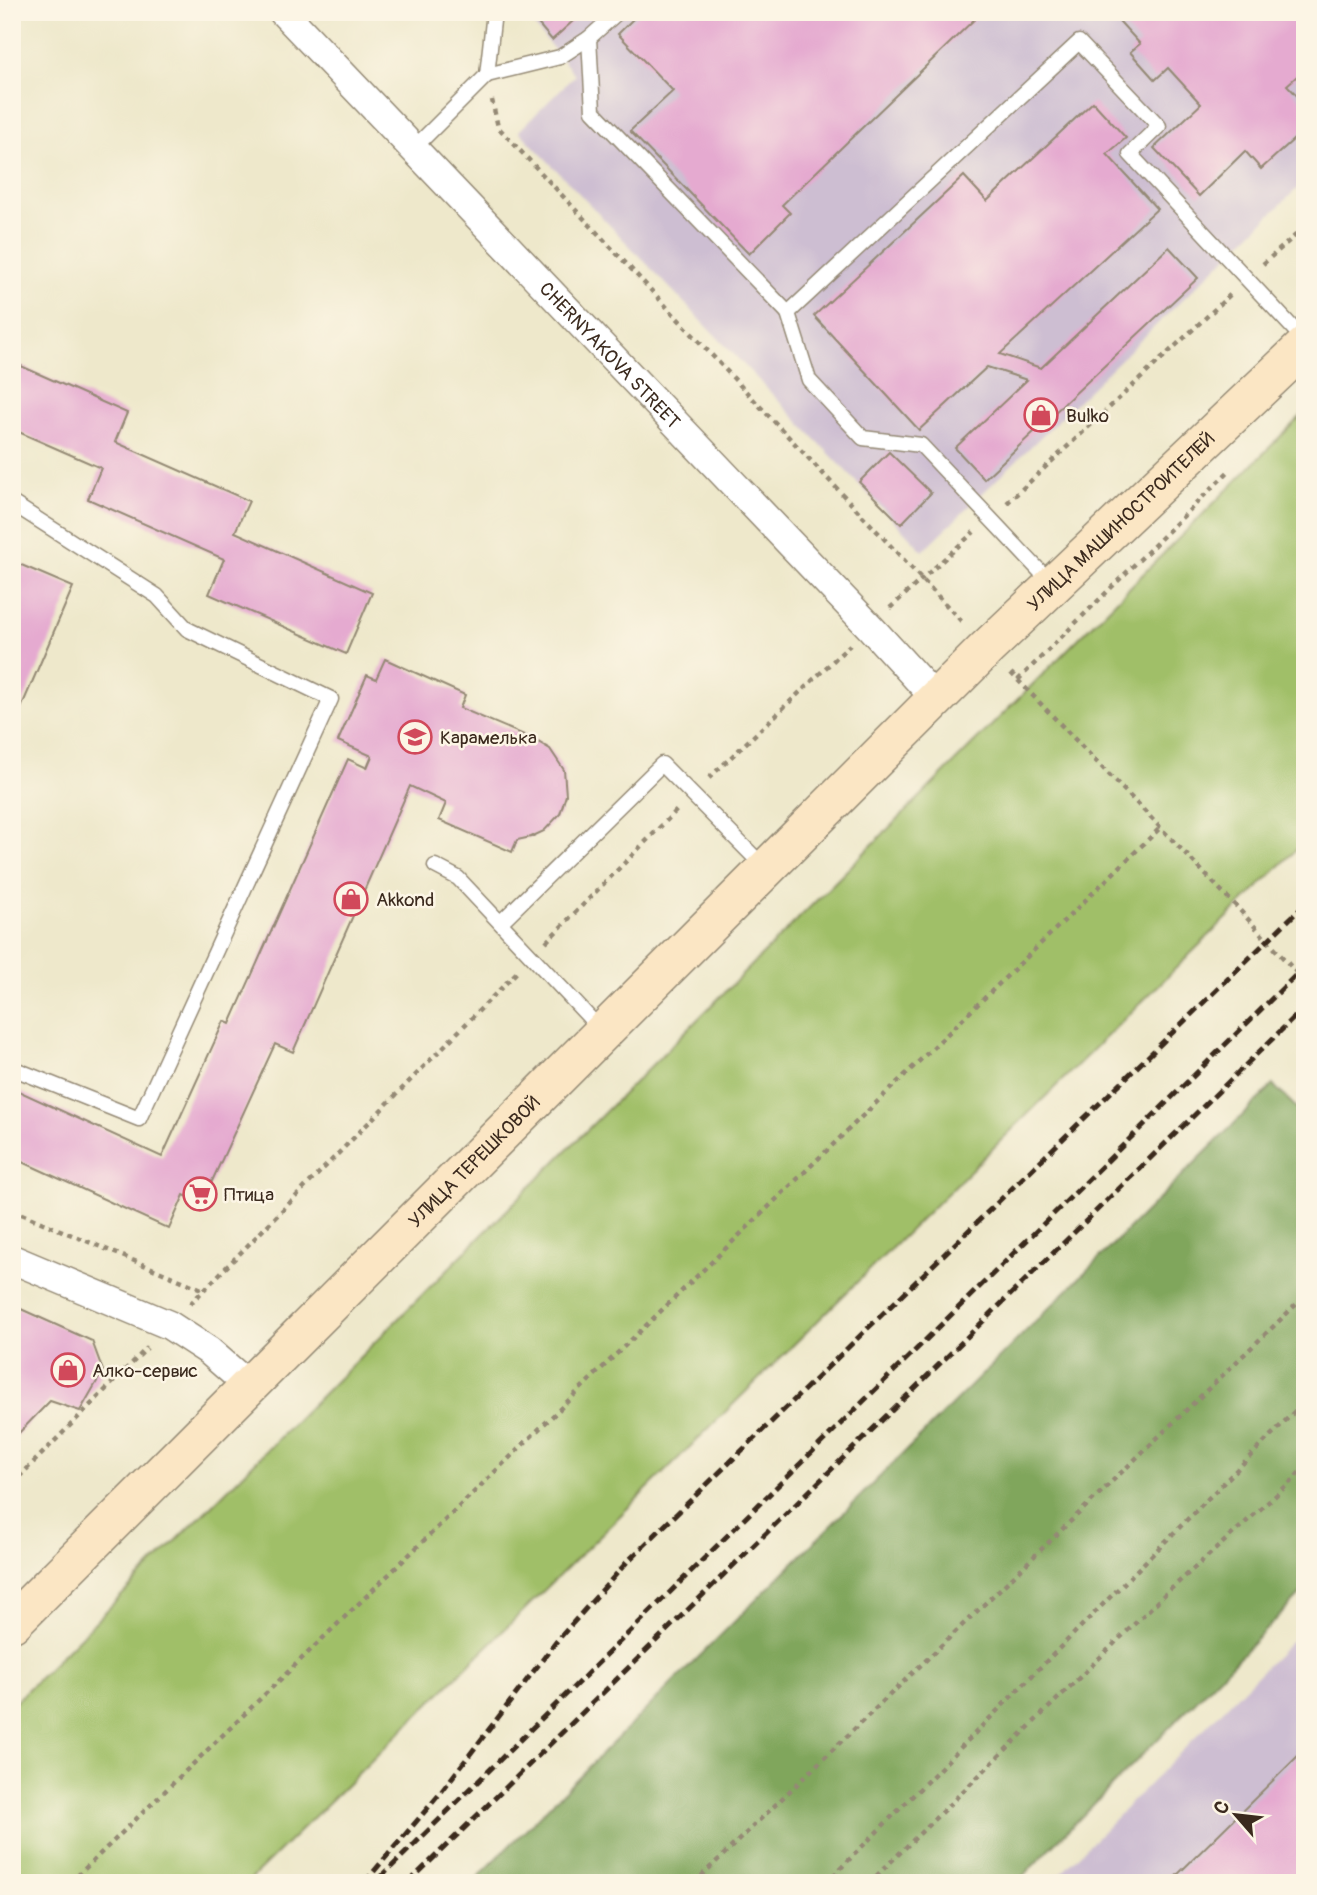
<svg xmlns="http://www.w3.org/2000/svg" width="1317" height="1895" font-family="Pangolin,sans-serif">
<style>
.industrial{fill:#cdbed2}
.green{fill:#a0bf67;stroke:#6e7442;stroke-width:2}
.forest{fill:#80a65c;stroke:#5e683d;stroke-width:2}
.building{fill:#e5aad0}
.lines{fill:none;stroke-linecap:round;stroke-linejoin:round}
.lane-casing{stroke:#948974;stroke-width:17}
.street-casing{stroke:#948974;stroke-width:31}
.secondary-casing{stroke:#948974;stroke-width:41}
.path{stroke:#948974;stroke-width:4.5;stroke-dasharray:5 5;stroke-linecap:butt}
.lane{stroke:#fff;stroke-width:14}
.street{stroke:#fff;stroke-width:28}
.secondary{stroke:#fbe6c4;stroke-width:38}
.rail{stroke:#3b2a1e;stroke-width:5;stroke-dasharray:10 5;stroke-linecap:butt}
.labels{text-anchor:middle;stroke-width:5;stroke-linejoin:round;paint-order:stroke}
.street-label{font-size:19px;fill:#3b2a1e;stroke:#fcf5e5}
.poi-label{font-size:19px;fill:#3b2a1e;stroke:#fcf5e5;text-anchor:start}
</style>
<rect width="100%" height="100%" fill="#fcf5e5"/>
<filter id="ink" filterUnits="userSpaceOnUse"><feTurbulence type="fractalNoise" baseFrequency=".0143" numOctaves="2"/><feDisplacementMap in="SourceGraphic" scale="14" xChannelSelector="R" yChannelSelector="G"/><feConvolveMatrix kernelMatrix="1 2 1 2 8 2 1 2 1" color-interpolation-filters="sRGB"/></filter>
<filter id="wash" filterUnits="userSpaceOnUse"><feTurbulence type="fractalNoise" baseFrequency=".00686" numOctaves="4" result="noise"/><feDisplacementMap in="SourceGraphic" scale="28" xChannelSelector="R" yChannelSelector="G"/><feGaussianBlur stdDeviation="1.57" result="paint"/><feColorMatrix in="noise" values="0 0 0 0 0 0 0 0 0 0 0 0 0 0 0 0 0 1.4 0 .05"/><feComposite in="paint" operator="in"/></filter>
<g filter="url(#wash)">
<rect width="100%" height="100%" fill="#eee8cb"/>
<!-- industrial -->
<g class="industrial">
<path d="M523,12h782v169l-382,370 -404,-420 56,-56z"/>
<path d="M1305,1627v256h-254z"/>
</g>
<!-- green -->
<path class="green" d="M1305,412v429l-1058,1042h-235v-178z"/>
<!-- forest -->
<path class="forest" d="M1273,1085l32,31v474l-289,293h-544z"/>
<g id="blocks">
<!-- building -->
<g class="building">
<path d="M528,12h55l-31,28z"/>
<path d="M640,12h342l-200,193 8,8 -41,41 -119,-123 43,-40 -55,-57z"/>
<path d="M1111,12h194v57l-18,16 18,19v25l-44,40 -16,-18 -46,45 -45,-48 47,-44 -33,-36 -13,12 -25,-28 10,-8z"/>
<path d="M1093,102l33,36 -19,16 50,55 -157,145 41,14 128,-121 29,31 -214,201 -29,-31 72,-68 -40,-13 -68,63 -105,-114 150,-140 23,25z"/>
<path d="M12,362l115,51 -12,29 134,59 -14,31 137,61 -26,61 -137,-60 15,-35 -136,-60 13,-31 -89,-39z"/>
<path d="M889,452l42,41 -30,31 -42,-42z"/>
<path d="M12,561l61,26 -61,142z"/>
<path d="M385,659l80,36 -5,13 71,30 19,11 14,21 2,25 -6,19 -16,17 -13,6 -14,3 -5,12 -73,-32 7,-17 -36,-17 -117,266 -18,-8 -73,159 -18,-8 -15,34 -157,-72v-69l150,69 62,-136 6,3 118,-265 19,9 5,-12 -34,-15 29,-66 9,4z"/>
<path d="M12,1305l80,36 11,30 -23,40 -30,-10 -38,39z"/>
<path d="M1305,1749v134h-136z"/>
</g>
</g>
</g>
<g filter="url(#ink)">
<use href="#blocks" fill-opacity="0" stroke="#948974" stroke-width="2"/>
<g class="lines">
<defs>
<g id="lane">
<path d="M589,38l4,73 195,202"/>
<path d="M487,75l73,-18 29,-19 29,-26"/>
<path d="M413,149l74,-74 7,-63"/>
<path d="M12,503l145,93 30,33 144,70 -192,420 -127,-51"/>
<path d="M1053,585l-132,-140 -58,-7 -54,-58 -21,-67 291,-271 80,84 -29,28 175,187"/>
<path d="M435,866l23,12 144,153"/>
<path d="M501,922l161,-158 104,105"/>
</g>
<g id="street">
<path id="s1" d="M283,12l587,615 66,72"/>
<path d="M12,1259l157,66 40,26 40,35"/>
</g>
<g id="secondary">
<path id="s2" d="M12,1623l975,-975 318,-302"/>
</g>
</defs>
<!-- lane casing -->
<use href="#lane" class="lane-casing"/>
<!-- street casing -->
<use href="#street" class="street-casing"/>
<!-- secondary casing -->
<use href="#secondary" class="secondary-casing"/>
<!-- path -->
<g class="path">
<path d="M492,100l6,27 466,497"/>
<path d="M1263,264l42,-37"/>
<path d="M1007,503l224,-209"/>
<path d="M890,608l84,-76"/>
<path d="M1011,673l226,234 68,75"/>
<path d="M1018,680l213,-211"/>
<path d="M709,778l141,-133"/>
<path d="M546,942l132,-133"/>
<path d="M12,1210l192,80"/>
<path d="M190,1304l328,-333"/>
<path d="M1305,1361l-2,2 2,2"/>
<path d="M12,1484l135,-136"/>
<path d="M70,1883l1090,-1055"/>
<path d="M694,1883l611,-587"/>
<path d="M826,1883l479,-482"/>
<path d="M869,1883l294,-287 130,-116 12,-14"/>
</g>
<!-- lane -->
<use href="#lane" class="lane"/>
<!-- street -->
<use href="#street" class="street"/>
<!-- secondary -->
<use href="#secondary" class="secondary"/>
<!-- rail -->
<g class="rail">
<path d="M380,1878l925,-912"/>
<path d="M364,1883l74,-87 118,-154 71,-80 678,-658"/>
<path d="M408,1883l897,-876"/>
</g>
</g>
</g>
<!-- icons -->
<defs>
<symbol id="shop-ring" viewBox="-11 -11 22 22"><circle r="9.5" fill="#fcf5e5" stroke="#d1495b" stroke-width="1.5"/><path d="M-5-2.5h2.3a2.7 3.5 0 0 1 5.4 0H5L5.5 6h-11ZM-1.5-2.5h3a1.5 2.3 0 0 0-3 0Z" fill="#d1495b"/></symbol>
<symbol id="school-ring" viewBox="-11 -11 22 22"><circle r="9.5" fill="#fcf5e5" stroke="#d1495b" stroke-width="1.5"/><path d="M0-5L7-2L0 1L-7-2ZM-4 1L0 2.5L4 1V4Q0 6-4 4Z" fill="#d1495b"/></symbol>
<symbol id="supermarket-ring" viewBox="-11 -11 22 22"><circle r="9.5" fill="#fcf5e5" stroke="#d1495b" stroke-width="1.5"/><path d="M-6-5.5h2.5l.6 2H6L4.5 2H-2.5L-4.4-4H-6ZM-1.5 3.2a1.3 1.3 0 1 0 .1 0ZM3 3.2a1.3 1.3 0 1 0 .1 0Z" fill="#d1495b"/></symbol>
</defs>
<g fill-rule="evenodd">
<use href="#shop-ring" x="1022" y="396" width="38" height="38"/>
<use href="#school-ring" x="396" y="718" width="38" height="38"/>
<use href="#shop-ring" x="332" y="880" width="38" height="38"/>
<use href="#supermarket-ring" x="181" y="1175" width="38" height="38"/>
<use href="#shop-ring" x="49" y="1351" width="38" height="38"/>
</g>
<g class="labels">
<!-- street labels -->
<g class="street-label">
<text dy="7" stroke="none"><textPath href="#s1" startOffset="474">CHERNYAKOVA STREET</textPath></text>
<text dy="7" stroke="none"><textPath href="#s2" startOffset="1563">УЛИЦА МАШИНОСТРОИТЕЛЕЙ</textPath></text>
<text dy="7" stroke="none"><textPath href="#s2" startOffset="653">УЛИЦА ТЕРЕШКОВОЙ</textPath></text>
</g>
<!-- poi labels -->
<g class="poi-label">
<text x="1066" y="422">Bulko</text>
<text x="440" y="744">Карамелька</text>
<text x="376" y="906">Akkond</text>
<text x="224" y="1201">Птица</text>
<text x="92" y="1377">Алко-сервис</text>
</g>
</g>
<!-- margin -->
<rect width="1317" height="1895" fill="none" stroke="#fcf5e5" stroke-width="42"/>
<!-- north arrow -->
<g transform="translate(1236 1815) rotate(298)" stroke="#fcf5e5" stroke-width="5" paint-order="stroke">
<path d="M0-5L12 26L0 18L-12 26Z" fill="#3b2a1e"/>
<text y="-10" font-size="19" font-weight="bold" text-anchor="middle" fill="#3b2a1e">С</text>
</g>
</svg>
